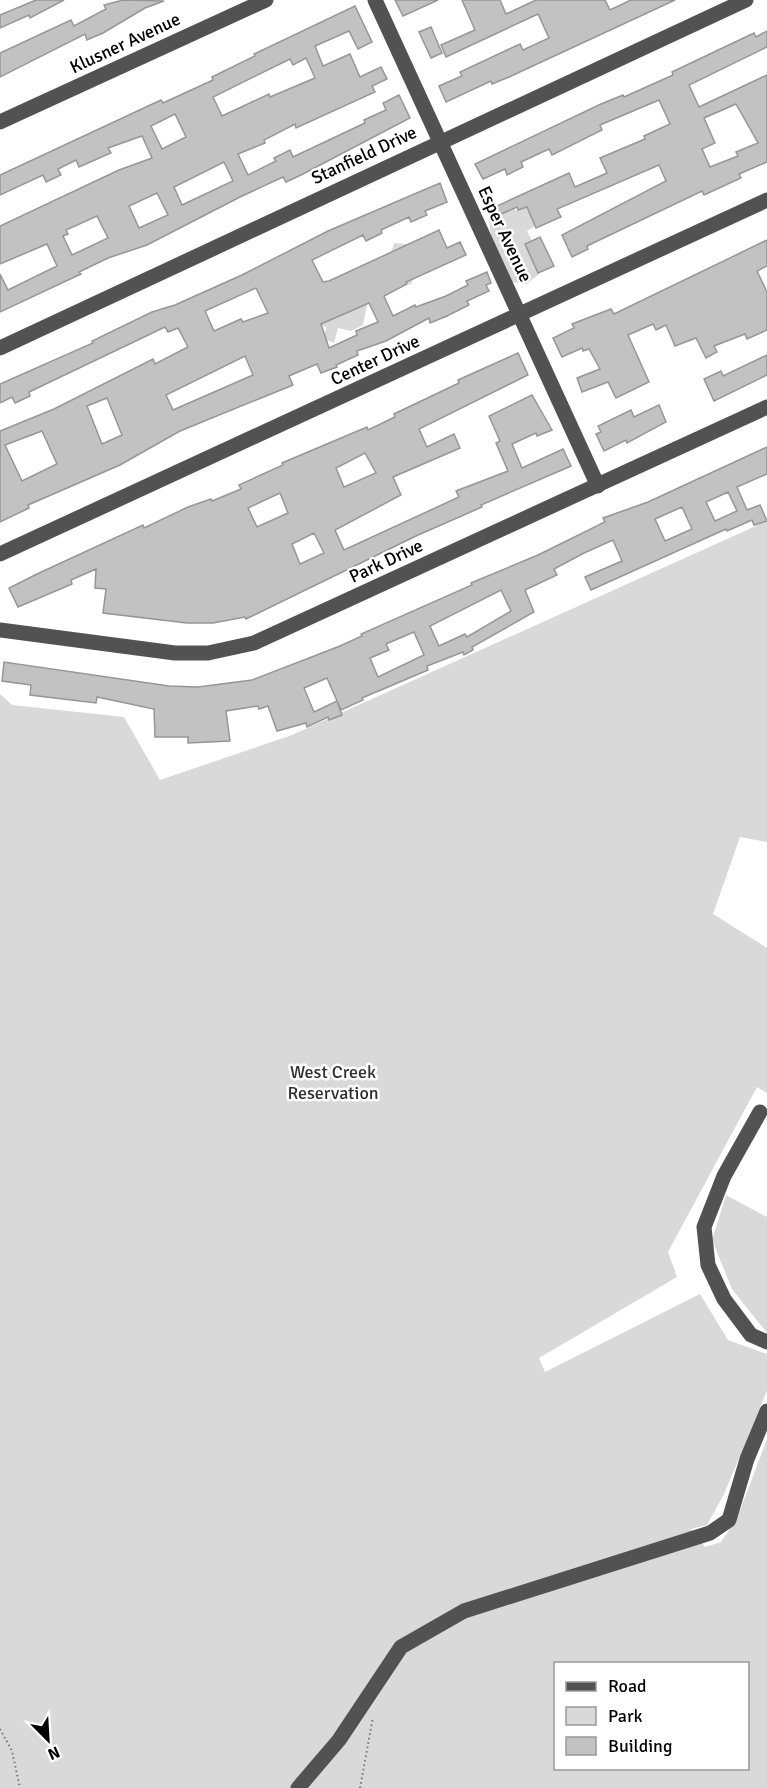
<svg xmlns="http://www.w3.org/2000/svg" width="767" height="1788" font-family="Signika,sans-serif">
<style>
.green{fill:#d9d9d9;fill-rule:evenodd}
.building{fill:#c2c2c2;stroke:#969696;stroke-width:1.5;fill-rule:evenodd}
.lines{fill:none;stroke-linecap:round;stroke-linejoin:round}
.path{stroke:#747474;stroke-width:2;stroke-dasharray:1.5 3;stroke-linecap:butt}
.minor{stroke:#525252;stroke-width:15}
.labels{text-anchor:middle;stroke-width:5;stroke-linejoin:round;paint-order:stroke}
.street-label{font-size:18px;fill:#000;stroke:#fff}
.park-label{font-size:18px;fill:#303030;stroke:#fff}
</style>
<rect width="100%" height="100%" fill="#fff"/>
<!-- green -->
<g class="green">
<path d="M557,184l-3,11 11,-3 8,2 -4,9 -8,5 -9,-5 -2,11 -10,-2 -5,14 -8,5 12,24v19l-12,10 -16,-2 -20,-47 -2,-15 13,-12 7,-3 8,6c16,-5 24,-9 31,-24z"/>
<path d="M394,243l13,1 10,30 -7,11 -18,-8 -23,18 -6,30 -12,6 -13,-3 -4,15 -10,-4 2,-12 -14,-5 79,-68z"/>
<path d="M767,521v321l-27,-5 -27,77 54,34v145l-10,-6 -89,165 9,25 -138,81 6,14 155,-78 28,46 39,14v37l-43,103 -17,31 -16,4 14,18 16,-5 16,-24 30,-79v349h-767v-1094l12,11 112,12 36,63 132,-45zM556,1664h192v104h-192z"/>
<path d="M726,1195l41,22v116l-35,-44 -20,-49z"/>
</g>
<!-- building -->
<g class="building">
<path d="M36,0h28l-34,18 -1,-3 -29,13v-13z"/>
<path d="M123,0l41,1 -19,7 -42,25 -16,7 -2,-6 -85,43v-24l71,-33 3,6 32,-17 -2,-4z"/>
<path d="M395,0h43l-35,16z"/>
<path d="M462,0h38l6,14 30,-14h69l5,10 21,-10h44l-166,77 -17,7 -1,-3 -45,21 -7,-16 23,-10 -2,-4 60,-28 3,6 26,-12 -11,-24 -92,43 -5,-12 34,-15z"/>
<path d="M355,6l17,36 -14,7 -9,-18 -34,15 8,20 27,-12 10,23 21,-10 6,12 -15,7 3,6 -79,36 -1,-4 -31,16 1,3 -27,11 10,21 28,-14 -2,-3 16,-8 3,7 72,-34 -1,-3 22,-10 -3,-7 16,-8 11,23 -109,57 -15,7 -3,-5 -43,20 -93,48 -39,13 -29,14 2,2 -81,38v-38l8,16 49,-24 -10,-22 -47,20v-38l119,-56 33,-12 -10,-22 -34,12 3,5 -32,14 -3,-7 -18,9 3,6 -15,7 -3,-7 -43,20v-20l161,-75 2,3 50,-23 -1,-3 43,-21 -1,-2zM306,58l9,20 -45,19 -1,-3 -47,22 -9,-19 77,-38 3,6zM175,114l11,23 -24,12 -11,-23zM224,162l9,19 -51,24 -8,-18zM157,193l11,22 -29,13 -10,-22zM97,216l11,22 -36,17 -9,-19 5,-2 -2,-4z"/>
<path d="M431,27l11,26 -11,5 -12,-26z"/>
<path d="M767,31v16l-78,38 10,22 68,-32v87l-28,12 2,4 -37,17 -2,-4 -115,55 1,3 -16,8 -10,-22 104,-54 -7,-16 -102,44 4,8 -25,11 -9,-21 -9,3 -1,-3 -25,11 -4,-8 81,-37 6,14 32,-14 -7,-15 45,-19 -1,-3 26,-12 -11,-24 -59,25 2,5 -50,25 -3,-6 -28,13 2,5 -16,8 -2,-6 -22,10 -8,-15 126,-60 22,-9 1,2 49,-22 -1,-3 82,-39 2,4zM736,104l22,39 -22,9 2,4 -28,11 -8,-18 13,-6 -11,-25z"/>
<path d="M440,183l7,19 -22,9 2,4 -16,7 -2,-5 -28,13 1,3 -16,8 -3,-6 -51,25 11,22 6,-1 110,-51 8,18 13,-6 6,13 -60,27 1,2 -23,12 9,20 22,-11 1,2 30,-11 22,-11 -2,-4 21,-9 4,11 -5,2 3,6 -22,10 2,4 -22,11 -17,7 -1,-5 -43,23 -29,10 1,4 -22,10 1,2 -16,6 -4,-9 -28,12 4,9 -113,46 -60,34 -92,40 1,3 -29,14v-91l54,-22 99,-50 2,5 33,-17 -10,-19 -10,4 -3,-5 -136,65 1,4 -15,7 -3,-6 -12,6v-19l93,-41 -1,-2 60,-29 23,-7 67,-30 86,-44zM256,288l12,25 -25,9 -2,-3 -27,12 -9,-20zM369,303l9,19 -22,9 1,4 -28,13 -8,-24zM245,356l8,19 -80,35 -7,-15zM107,398l15,37 -20,9 -15,-38zM42,431l15,33 -35,17 -17,-36z"/>
<path d="M540,237l14,29 -16,7 -13,-29z"/>
<path d="M767,240v26l-10,5 10,21v38l-20,9 -2,-5 -31,12 3,6 -11,6 -10,-20 -21,8 -9,-21 -10,5 -3,-6 -25,11 21,47 -33,16 -8,-16 -26,10 -5,-14 23,-9 -11,-20 -6,2 -1,-3 -20,9 -9,-19 21,-10 -2,-4 39,-15 3,5z"/>
<path d="M518,353l10,22 -109,54 8,18 27,-13 6,14 -67,29 8,18 -66,35 9,20 115,-53 -3,-6 52,-20 -12,-28 4,-2 -11,-25 43,-21 20,35 -15,6 -1,-3 -24,11 10,24 41,-19 8,17 -90,39 1,2 -66,29 -170,83 -1,-2 -32,6h-26l-84,-10 3,-24 -11,-1 1,-19 -25,11 1,4 -54,23 -9,-19 28,-14 106,-49 1,3 44,-21 23,-8 1,2 29,-12 -2,-4 44,-20 -1,-2 85,-36 1,3 27,-13 -1,-3 65,-31 -1,-3zM365,453l11,20 -32,14 -8,-19zM280,493l8,20 -31,14 -9,-19zM314,533l10,20 -24,11 -8,-20z"/>
<path d="M767,355v20l-53,26 -10,-22 17,-8 2,5z"/>
<path d="M659,405l7,17 -39,21 -1,-3 -22,11 -8,-17 5,-2 -3,-6 33,-16 3,7z"/>
<path d="M767,447v27l-30,13 10,23 13,-5 7,16 -13,4 -2,-5 -25,11 -1,-2 -135,61 -6,-13 37,-16 -9,-21 -29,13 -30,16 3,6 -32,15 9,22 -62,35 1,3 -9,5 -1,-3 -36,14 1,4 -66,28 1,2 -22,10 -14,-32 -23,10 10,24 23,-11 5,14 -13,5 -1,-3 -21,10 -1,-4 -29,8 -9,-25 -9,3 -1,-3 -32,5 4,30 -42,2v-6h-33l-1,-28 -57,-12 -1,6 -66,-8 1,-10 -29,-4 2,-19 165,24 29,1 54,-7 88,-34 22,-10 -1,-2 111,-49 -1,-2 67,-28 67,-33 -2,-4 45,-16zM728,492l9,19 -22,10 -9,-19zM682,507l10,22 -27,12 -10,-22zM501,590l10,21 -44,26 -2,-3 -26,12 -9,-20zM414,632l10,23 -46,22 -8,-19 19,-8 -3,-6z"/>
</g>
<g class="lines">
<!-- path -->
<g class="path">
<path d="M0,1729l12,22 8,37"/>
<path d="M360,1788l13,-71"/>
</g>
<!-- minor -->
<g class="minor">
<path d="M375,0l223,486"/>
<path d="M0,122l266,-122"/>
<path d="M0,348l746,-348"/>
<path d="M0,554l767,-354"/>
<path d="M0,630l175,23h33l46,-10 513,-236"/>
<path d="M760,1112l-36,64 -20,51 4,38 16,34 27,36 16,7"/>
<path d="M298,1788l41,-48 62,-93 63,-36 246,-78 19,-13 18,-61 20,-48"/>
</g>
</g>
<g class="labels">
<!-- street labels -->
<g class="street-label">
<text transform="translate(125 43) rotate(-25)" y="6">Klusner Avenue</text>
<text transform="translate(364 155) rotate(-25)" y="6">Stanfield Drive</text>
<text transform="translate(505 234) rotate(65)" y="6">Esper Avenue</text>
<text transform="translate(375 360) rotate(-25)" y="6">Center Drive</text>
<text transform="translate(386 561) rotate(-25)" y="6">Park Drive</text>
</g>
<!-- park labels -->
<g class="park-label">
<text x="333" y="1078">West Creek<tspan x="333" dy="21">Reservation</tspan></text>
</g>
</g>
<!-- legend -->
<rect x="554" y="1662" width="195" height="108" fill="#ffffff" stroke="#999999" stroke-width="1.5"/>
<rect x="566" y="1682" width="30" height="9" fill="#525252" stroke="#999999" stroke-width="1.5"/>
<text x="608" y="1692" font-size="18" fill="#000000">Road</text>
<rect x="566" y="1707" width="30" height="18" fill="#d9d9d9" stroke="#999999" stroke-width="1.5"/>
<text x="608" y="1722" font-size="18" fill="#000000">Park</text>
<rect x="566" y="1737" width="30" height="18" fill="#c2c2c2" stroke="#999999" stroke-width="1.5"/>
<text x="608" y="1752" font-size="18" fill="#000000">Building</text>
<!-- north arrow -->
<g transform="translate(48 1740) rotate(156)" stroke="#ffffff" stroke-width="4.5" paint-order="stroke">
<path d="M0-4.5L10 22L0 15L-10 22Z" fill="#000000"/>
<text y="-9" font-size="16" font-weight="bold" text-anchor="middle" fill="#000000">N</text>
</g>
</svg>
